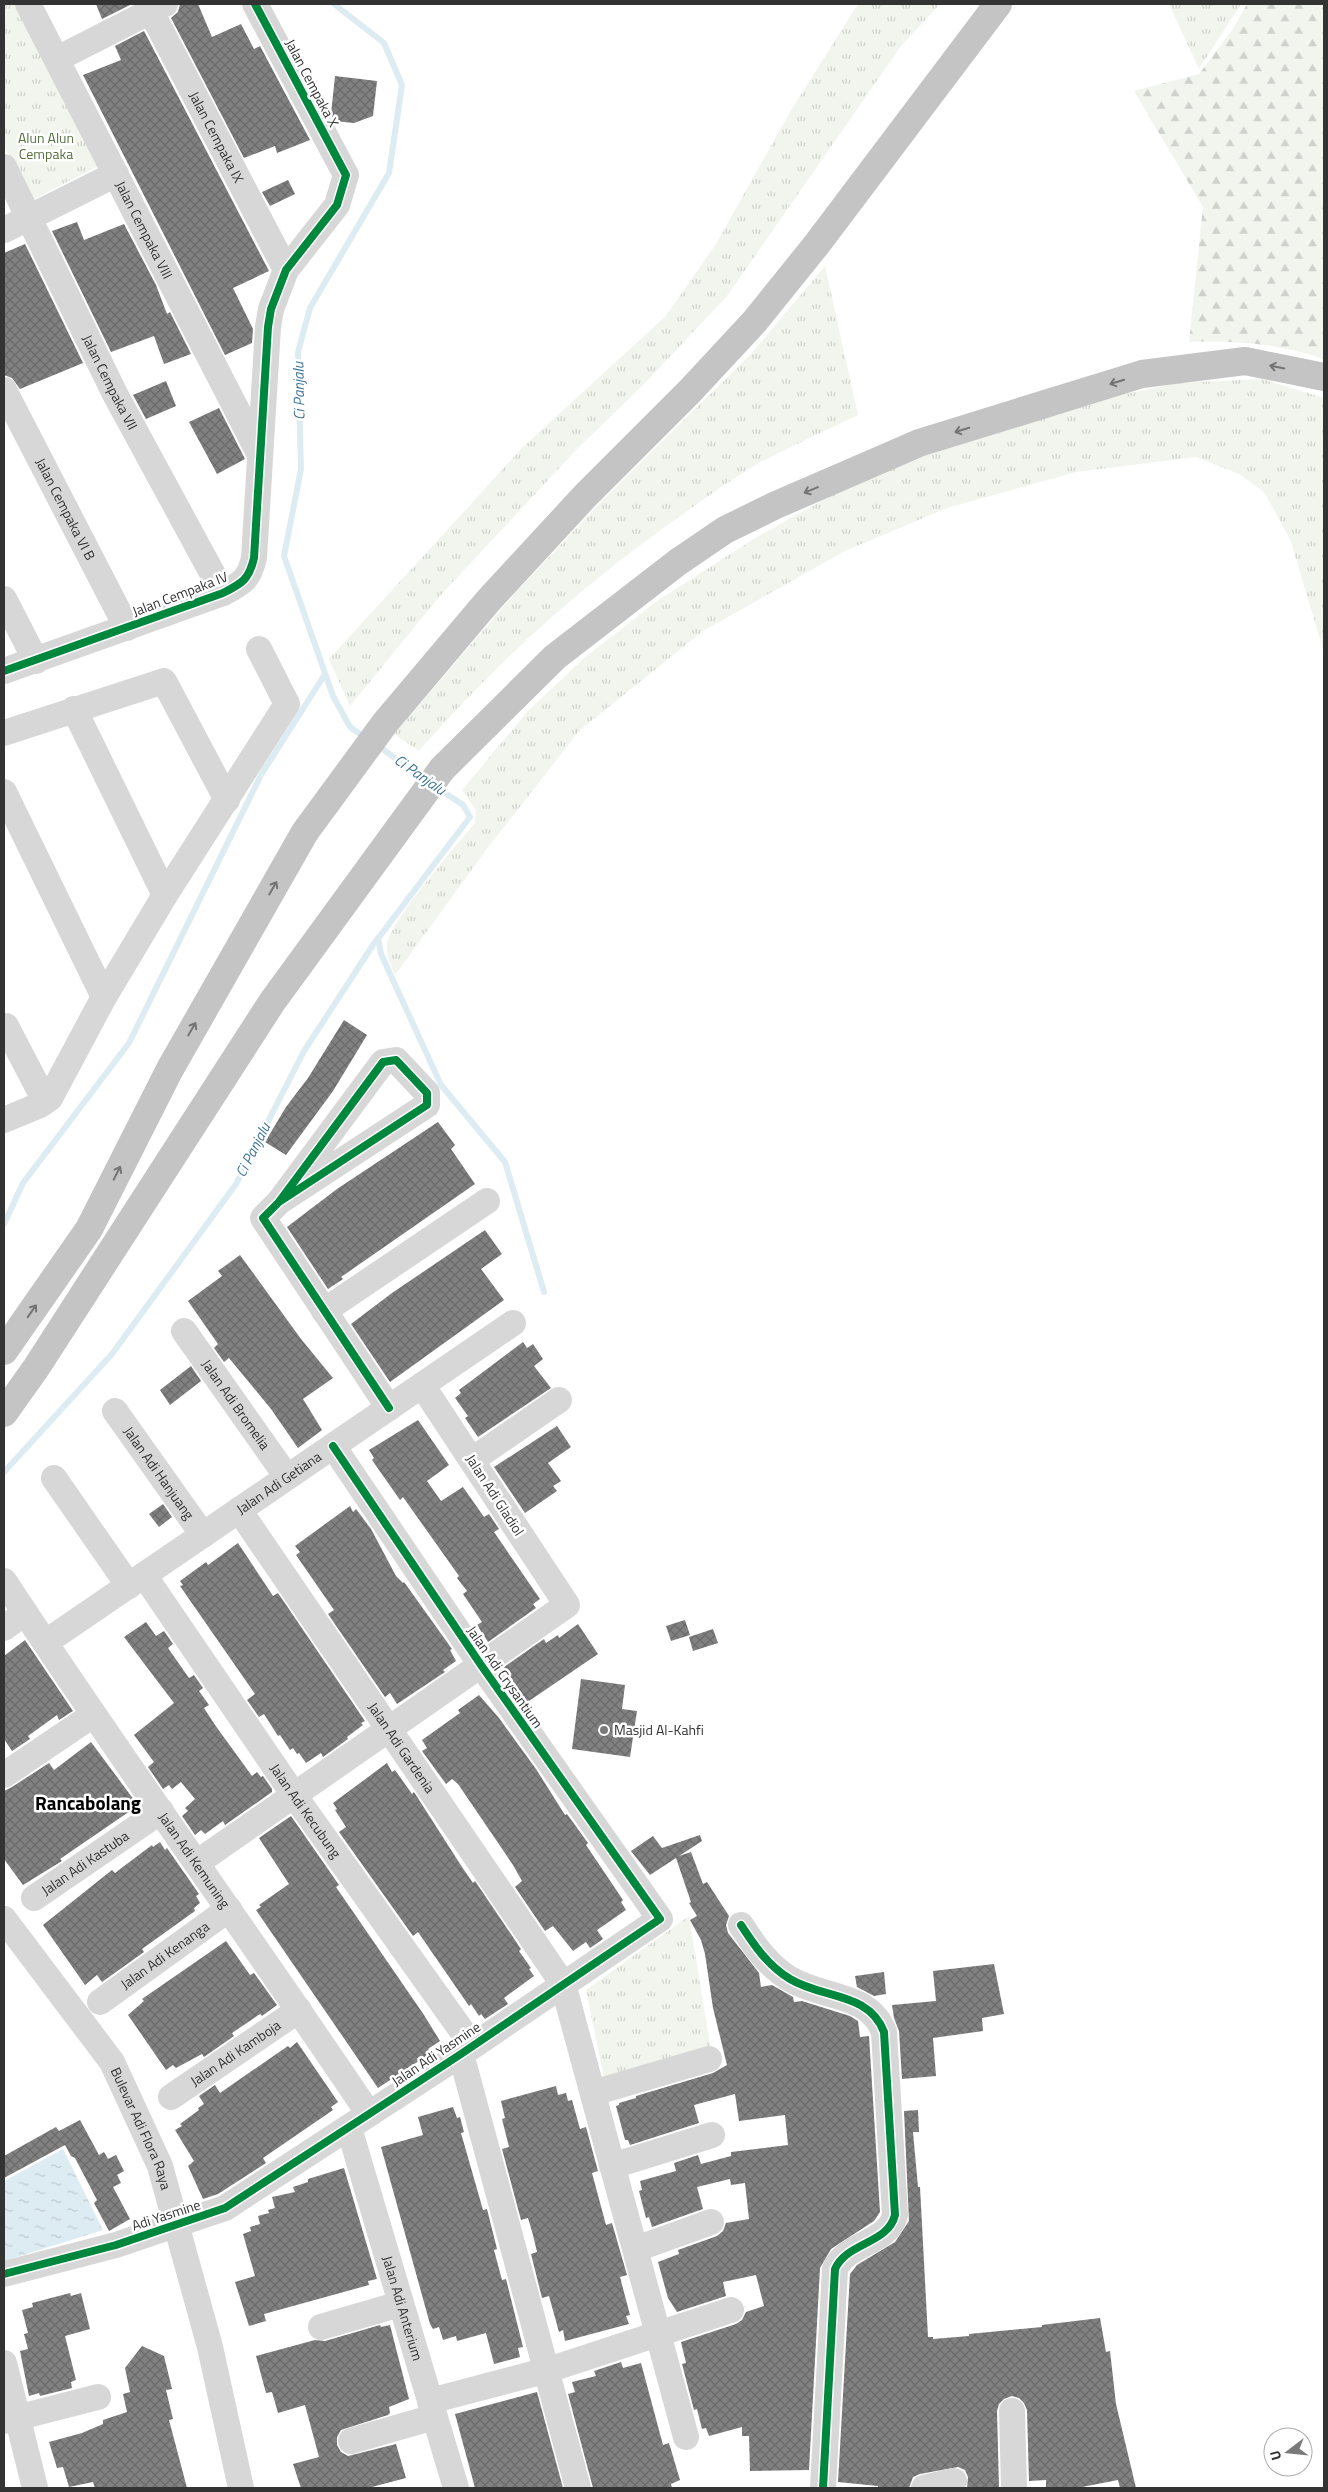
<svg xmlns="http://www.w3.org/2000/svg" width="1328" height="2492" font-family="'Titillium Web',sans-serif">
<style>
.grass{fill:url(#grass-tufts)}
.forest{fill:url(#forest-firs)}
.water{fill:url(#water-ripples)}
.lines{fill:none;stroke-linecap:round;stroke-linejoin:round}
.stream{stroke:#ddebf3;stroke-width:6}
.building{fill:url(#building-cross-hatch)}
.minor{stroke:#d7d7d7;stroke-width:26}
.highway{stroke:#c4c4c4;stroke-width:28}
.cycleway-casing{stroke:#fff;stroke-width:11}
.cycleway{stroke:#00873e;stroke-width:8}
.oneway{stroke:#747474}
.poi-dot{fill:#7a7a7a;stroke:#fff;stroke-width:2}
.labels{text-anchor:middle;stroke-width:5;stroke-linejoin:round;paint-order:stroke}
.street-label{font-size:14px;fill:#333;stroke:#fff}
.park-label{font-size:14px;fill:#56703f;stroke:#fff}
.poi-label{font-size:14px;fill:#333;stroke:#fff;text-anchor:start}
.water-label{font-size:15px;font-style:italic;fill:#3f7597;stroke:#fff}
.district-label{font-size:19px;font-weight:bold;fill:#000;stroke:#fff}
</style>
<defs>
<pattern id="grass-tufts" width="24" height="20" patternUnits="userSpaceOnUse" patternTransform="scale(1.25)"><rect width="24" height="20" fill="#f1f5ed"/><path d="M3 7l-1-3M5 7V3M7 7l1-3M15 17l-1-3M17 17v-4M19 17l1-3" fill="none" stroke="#cfd2cc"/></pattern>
<pattern id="forest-firs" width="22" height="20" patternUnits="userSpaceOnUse" patternTransform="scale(1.25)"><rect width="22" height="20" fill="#f1f5ed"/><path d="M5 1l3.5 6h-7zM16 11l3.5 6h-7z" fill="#cfd2cc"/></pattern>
<pattern id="water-ripples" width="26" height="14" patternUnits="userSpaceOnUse" patternTransform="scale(1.25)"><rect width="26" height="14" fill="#ddebf3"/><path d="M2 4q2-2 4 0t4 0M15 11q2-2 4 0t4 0" fill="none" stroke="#becad1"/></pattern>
<pattern id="building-cross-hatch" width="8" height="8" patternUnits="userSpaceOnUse" patternTransform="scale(1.25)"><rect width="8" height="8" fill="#818181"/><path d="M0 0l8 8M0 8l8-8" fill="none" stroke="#6a6a6a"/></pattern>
</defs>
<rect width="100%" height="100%" fill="#fff"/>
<!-- grass -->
<g class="grass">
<path d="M4,4h12l82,162 -66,34 -28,-55z"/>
<path d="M858,4h82l-39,42 -174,250 -79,84 -71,69 -139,149 -88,108 -21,-47 194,-212 142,-130 51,-73 74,-132z"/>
<path d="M1169,4h72l-42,65z"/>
<path d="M825,266l33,149c-33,16 -67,31 -99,48 -32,19 -64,42 -94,64 -92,66 -172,139 -246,224l-25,-17 124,-144 84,-89 149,-147z"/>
<path d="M1262,379l62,19v254l-34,-113 -26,-47 -25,-18 -43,-17 -120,15 -129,36 -102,43 -142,80 -123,99 -94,120 -91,125c-4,-10 -9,-20 -8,-30 2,-23 70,-100 88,-122l1,-13 -14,-20 66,-79 54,-51 75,-59 100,-64 79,-44 63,-29 221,-69 58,-12z"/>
<path d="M689,1916l24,147 -107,25 -20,-98z"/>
</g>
<!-- forest -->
<path class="forest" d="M1247,4h77v355c-43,-15 -89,-19 -135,-17l14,-135 -69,-116 65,-17 34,-45z"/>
<!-- water -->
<path class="water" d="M63,2149l40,81 -99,31v-80z"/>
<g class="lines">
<!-- stream -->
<g class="stream">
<path d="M334,4l50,39 18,42 -13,88 -79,135 -12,44 3,117 -17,87 49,140 17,31 16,11"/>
<path d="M377,745l49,35"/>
<path d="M378,938l3,16 60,131 64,77 39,130"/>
<path d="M4,1224l19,-41 106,-140 132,-268 64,-101"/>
<path d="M4,1472l108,-118 124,-170 68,-133 69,-106 97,-128 -7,-12 -27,-18"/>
</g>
</g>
<!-- building -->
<g class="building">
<path d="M96,4h36l-30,15z"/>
<path d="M180,4h18l14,33 29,-13 13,25 6,-3 50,94 -33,13 -2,-7 -31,12 -73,-140 7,-6z"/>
<path d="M144,31l125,240 -36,17 20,41 -1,14 -27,12 -142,-280 38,-15 -6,-14z"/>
<path d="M335,76l42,5 -4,35 -19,7 -20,-2 -3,-7z"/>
<path d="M288,180l7,14 -25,12 -8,-14z"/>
<path d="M77,222l7,18 40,-16 32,61 11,29 3,-2 21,42 -27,10 -10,-28 -43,16 -59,-121z"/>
<path d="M25,244l58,119 -63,26 -8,-11 -8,-3v-122z"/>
<path d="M166,381l10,25 -30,13 -13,-24z"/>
<path d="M219,408l26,51 -28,15 -28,-52z"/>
<path d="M344,1020l23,15 -34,56 -47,64 -21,-13 21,-35 22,-29z"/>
<path d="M438,1122l17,23 -4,4 24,35 -134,93 2,2 -15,10 -41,-62 50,-38z"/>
<path d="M485,1230l17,24 -21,15 23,31 -114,82 -39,-58 41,-31z"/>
<path d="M240,1255l61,84 32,39 -30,21 19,31 -24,18 -27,-39 -42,-51 -5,4 -10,-14 4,-4 -30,-43 34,-25 -4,-5z"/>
<path d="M523,1342l4,6 6,-4 10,15 -9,7 17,22 -73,49 -13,-19 3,-2 -13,-18 6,-5 -2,-3z"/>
<path d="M191,1366l10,15 -31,24 -10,-15z"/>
<path d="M418,1420l31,45 -22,16 14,20 22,-14 21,30 5,-3 10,15 -5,3 46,67 -7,5 3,4 -48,34 -11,-17 5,-3 -19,-28 4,-3 -10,-13 2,-2 -56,-79 -3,3 -28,-40 2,-2 -5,-8z"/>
<path d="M557,1426l14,21 -23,16 13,18 -8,5 4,5 -32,22 -31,-46z"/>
<path d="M163,1504l9,13 -13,10 -10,-13z"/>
<path d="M350,1506l3,6 3,-3 15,20 25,47 7,7 1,-1 48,67 -2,1 6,11 -13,9 2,2 -48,32 -7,-11 -5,4 -57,-83 6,-4 -38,-55 4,-3 -5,-6z"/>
<path d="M238,1543l35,53 5,-3 87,128 -4,2 2,2 -16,12 1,2 -25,18 -2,-4 -15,10 -7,-10 -2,1 -4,-6 -3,2 -10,-15 -2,1 -14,-22 -5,3 -12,-17 8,-6 -75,-108 3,-1 -3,-4 26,-19 2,3z"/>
<path d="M685,1620l5,15 -19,6 -5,-15z"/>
<path d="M146,1622l10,14 8,-5 9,13 -5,4 21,30 5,-3 9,13 -4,3 10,14 -5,3 11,17 37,51 5,-4 4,5 2,-1 9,13v3l-47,33 -2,-4 -18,13 -4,-4 -6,5 -13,-19 6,-5 -3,-3 10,-9 -14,-17 -9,7 -3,-4 -6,4 -15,-22 6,-5 -20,-27 40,-32 -50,-66z"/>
<path d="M578,1624l20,30 -72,49 -22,-36 40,-28 2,4 12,-8 1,3z"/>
<path d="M713,1629l5,14 -25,8 -4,-14z"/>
<path d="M25,1640l48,71 -14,9 -2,-5 -29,21 2,3 -18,12 -8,-12v-83z"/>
<path d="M581,1679l44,6 -3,24 15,2 -7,46 -58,-8z"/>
<path d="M479,1695l20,23 37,51 29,46 2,-1 21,29 -2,2 37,55 -2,2 5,8 -29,20 6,9 -13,9 -4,-6 -13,9 -20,-25 -8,5 -30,-44 7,-6 -9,-16 -55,-81 -6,-5 -6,5 -24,-33 5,-3 -5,-8 38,-27 -2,-3z"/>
<path d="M91,1742l49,66 -5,3 -2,-2 -73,50 2,2 -39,24 -19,-26v-68l8,-4 37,-24 5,7z"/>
<path d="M387,1763l5,9 3,-2 17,24 2,-2 48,75 11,16 2,-2 46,68 -2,2 12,17 -2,1 5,7 -30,22 4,6 -23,15 -4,-5 -2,2 -8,-12 -2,2 -51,-74 -5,4 -74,-104 7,-5 -11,-17 2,-1 -4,-6z"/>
<path d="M291,1816l48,69 -3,2 88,128 16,26 -12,8 3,4 -53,35 -122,-178 5,-3 -2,-2 30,-21 -30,-46z"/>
<path d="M700,1835l2,6 -23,15 12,-4 12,32 4,-2 22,34 -3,9 2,8 31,40 2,14 11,-2 21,12 1,5 8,-1 48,15 8,5 2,16 9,-1 11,176 -6,9 -43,28 -11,19 -11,202 -59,1 -1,-35h-7v-9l-33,9 -3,-8 -4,1 -5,-20 -3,1 -12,-46 4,-1 -5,-21 55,-18 6,-4 4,-8 18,-6 -8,-31 -33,7 3,14 -49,16 -9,-14 -10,-36 21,-8 -1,-4 39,-14 6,-5 3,-8 23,-4 -4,-36 -14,2 -1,-6 -33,8 6,22 -51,18 -3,-10 -3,1 -7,-27 3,-1 -2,-9 36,-10 -2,-8 24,-8 3,9 30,-8v-4l57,-7 -3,-30 -46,6 -4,-27 -41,11 5,18 -69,22 -2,-5h-3l-9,-34 3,-1v-2l17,-5v-2l77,-23 14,-8 -14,-57 -8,-54 -4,-14 -11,-20 7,-4 -8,-13 2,-1 -15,-44 -26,17 -19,-24 22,-15 9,12z"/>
<path d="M160,1842l5,8 2,-2 32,46 -3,2 4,7 -6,5 1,3 -53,38 2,3 -42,30 -5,-7 -12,10 -42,-60 69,-55 3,3 37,-28 1,2z"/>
<path d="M226,1941l24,34 4,-2 23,32 -15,11 -2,-2 -28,19 2,3 -30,21 -2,-3 -26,14 -3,-3 -7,5 -38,-55 16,-14 -2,-2z"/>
<path d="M994,1964l10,50 -22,4 1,13 -50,7 3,38 -34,3 -3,-48 -5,-13 -2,-13 44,-4 -3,-30z"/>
<path d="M884,1972l2,22 -12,2 -17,-9 -2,-11z"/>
<path d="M297,2042l41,60 -7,5 2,3 -70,48 3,5 -48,31 -15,5 -15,-33 6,-5 -19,-31 7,-4 -2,-2 19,-14 -1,-2 6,-4 -5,-8 16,-11 5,8 68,-47 2,2z"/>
<path d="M556,2086l2,9 8,-2 2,8 4,-1 8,29 6,-2 12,44 -6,2 14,52 6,-2 15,52 -7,2 10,38 -4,1 3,8 -64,17 -2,-11 -4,2 -10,-36 -7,2 -11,-44 6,-2 -4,-17 -5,-17 -7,2 -19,-71 7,-2 -7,-28 3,-1 -4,-17z"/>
<path d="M453,2107l4,11 3,-1 4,15 -3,1 22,77 4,-1 10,40 -3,1 8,30 4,-1 17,68 -5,1 2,9 -26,7 -8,-31 -29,8 -1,-5 -13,4 -4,-13 -6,2 -3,-5 -49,-177 42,-12 -5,-18z"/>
<path d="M918,2110l1,22h-6l5,55h2l8,150h5v2l36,-3v-2l73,-7v-2l58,-7 6,34 4,-1 6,53 20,84h-16l-2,-8 -41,8h-31v-8l-17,1 -2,-71 -3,-7 -5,-5 -7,-2 -8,3 -5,5 -2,7 2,77h-32l1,-11 -3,-7 -7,-3 -38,7 -7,3 -4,11h-31v-2l-40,-4 12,-208 7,-9 38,-23 14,-21 -5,-110z"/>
<path d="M80,2120l19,35 5,-3 4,7 8,-4 8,16 -7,4 4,8 -8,4 17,32 -21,12 -15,-28 3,-3 -22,-42 -4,-2 -6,-11 -61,33v-22l52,-29 3,4z"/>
<path d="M344,2168l33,111 -9,2 1,4 -105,29 2,7 -17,5 -14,-44 20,-6 -12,-42 8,-3 -1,-4 10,-3 -2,-8 11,-3 -1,-3 7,-2 -3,-11 23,-5 -2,-5 15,-5v-3z"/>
<path d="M70,2293l1,3 10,-3 9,36 -25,7 11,44 -5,2 1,6 -32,8 -1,-3 -10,3 -9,-45 8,-2 -4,-15 4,-1 -6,-23 11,-3 -1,-4z"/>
<path d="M380,2325l1,2 9,-2 19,74 -20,8 1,6 -2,2 -47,15 -4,7v8l4,7 7,4 48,-12 10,34 -38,10h-67l-8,-24 26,-7 -14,-52 -27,8 -6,-21 -6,1 -10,-37 59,-16 10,1z"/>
<path d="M142,2346l22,10 8,33 -6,1 7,29 -4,1 18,68h-92l-2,-6 -24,5 -6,-20 -6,1 -8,-26 33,-9 21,-9v-4l24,-8 -4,-18 7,-2 -5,-24z"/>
<path d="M621,2362l2,6 18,-5 22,82 6,-2 11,37 -9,4 1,4h-79l-25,-94 7,-2 -3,-10 24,-6 -2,-5z"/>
<path d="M537,2392l26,96h-88l-20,-74z"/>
</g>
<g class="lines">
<!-- minor -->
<g class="minor">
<path id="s1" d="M28,4l232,451"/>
<path id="s2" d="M147,4l139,266"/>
<path d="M57,59l108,-55"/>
<path id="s3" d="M4,167l111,227 108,199"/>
<path d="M4,230l112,-56"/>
<path id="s4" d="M4,390l123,238"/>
<path d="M4,599l32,62"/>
<path d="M4,671l219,-78c20,-10 26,-14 31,-35l14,-231 3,-18 15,-39 51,-65 9,-30 -91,-171"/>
<path d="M74,709l91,186"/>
<path d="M4,733l160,-52 63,119"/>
<path d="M4,792l100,205"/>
<path d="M4,1028l2,-2 39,75"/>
<path d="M4,1120l36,-15 10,-7 54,-101 61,-102 122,-191 -28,-55"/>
<path d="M279,1202l148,-97v-12l-31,-33 -13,2 -104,140 -16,16 126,190"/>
<path d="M324,1311l163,-110"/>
<path id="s5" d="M184,1331l103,146"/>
<path id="s6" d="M115,1411l88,124"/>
<path d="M472,1460l87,-60"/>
<path d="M54,1478l75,108"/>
<path id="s7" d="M239,1510l324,474 123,453"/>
<path id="s8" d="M144,1575l150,220 178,250"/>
<path id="s9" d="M4,1581c118,180 245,354 365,533"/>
<path d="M4,1628l21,-15"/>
<path id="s10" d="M46,1642l467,-319"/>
<path d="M4,1775l89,-60"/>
<path d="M198,1862l369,-257 -145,-220"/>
<path id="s11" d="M34,1898l127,-87"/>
<path id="s12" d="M4,1919l108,143 48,104 50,181 31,141"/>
<path d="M741,1925c13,20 27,41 49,54 33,20 79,13 94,53l11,183c-7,29 -48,27 -60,54l-12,219"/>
<path id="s13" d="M100,2002l129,-93"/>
<path d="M461,2054l117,434"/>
<path d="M593,2093l116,-34"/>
<path id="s14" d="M171,2097l128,-87"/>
<path id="s15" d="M349,2128l107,360"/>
<path d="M612,2166l100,-31"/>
<path d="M636,2249l75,-27"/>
<path d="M4,2274l112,-29 109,-37 236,-154 199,-135 -179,-254 -148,-219"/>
<path d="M321,2327l79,-23"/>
<path d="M4,2363l31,125"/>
<path d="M430,2401l118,-31 183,-60"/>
<path d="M1012,2411l2,77"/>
<path d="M4,2421l94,-24"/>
<path d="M351,2441l83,-24"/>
<path d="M924,2488l30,-7"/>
</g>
<!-- highway -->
<g class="highway">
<path d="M4,1351l85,-122 81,-160 135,-237 80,-109 103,-122 97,-105 105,-105 65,-70 62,-77 181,-240"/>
<path d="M4,1413l32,-45 236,-366 170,-233 113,-112 123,-95 47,-32 51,-25 143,-62 223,-69 103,-13 79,16"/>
</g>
<defs>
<g id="cycleway">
<path d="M4,671l219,-78c20,-10 26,-14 31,-35l14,-231 3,-18 15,-39 51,-65 9,-30 -91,-171"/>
<path d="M279,1202l148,-97v-12l-31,-33 -13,2 -104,140 -16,16 126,190"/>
<path d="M741,1925c13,20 27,41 49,54 33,20 79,13 94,53l11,183c-7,29 -48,27 -60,54l-12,219"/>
<path d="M4,2274l112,-29 109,-37 236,-154 199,-135 -179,-254 -148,-219"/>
</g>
</defs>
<!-- cycleway casing -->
<use href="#cycleway" class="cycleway-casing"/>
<!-- cycleway -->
<use href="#cycleway" class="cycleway"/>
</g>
<!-- one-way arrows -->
<defs><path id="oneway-shaft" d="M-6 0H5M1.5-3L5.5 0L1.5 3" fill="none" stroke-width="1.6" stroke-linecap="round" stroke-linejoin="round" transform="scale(1.25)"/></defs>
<g class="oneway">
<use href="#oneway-shaft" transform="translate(1277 367) rotate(-169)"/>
<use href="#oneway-shaft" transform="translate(1117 382) rotate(163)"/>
<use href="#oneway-shaft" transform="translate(962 430) rotate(163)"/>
<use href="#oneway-shaft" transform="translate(811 490) rotate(157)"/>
<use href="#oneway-shaft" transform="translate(273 888) rotate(-60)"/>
<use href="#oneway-shaft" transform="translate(192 1029) rotate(-60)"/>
<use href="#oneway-shaft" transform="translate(117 1173) rotate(-63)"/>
<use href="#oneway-shaft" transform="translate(32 1311) rotate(-55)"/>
</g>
<!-- markers -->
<circle class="poi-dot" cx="604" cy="1730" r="5"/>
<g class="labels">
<!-- street labels -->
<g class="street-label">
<text transform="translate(312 83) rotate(62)" y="5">Jalan Cempaka X</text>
<text dy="5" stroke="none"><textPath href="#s2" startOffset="150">Jalan Cempaka IX</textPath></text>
<text dy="5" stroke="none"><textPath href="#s1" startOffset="254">Jalan Cempaka VIII</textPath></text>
<text dy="5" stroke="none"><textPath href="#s3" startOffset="240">Jalan Cempaka VII</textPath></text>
<text dy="5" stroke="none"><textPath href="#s4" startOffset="134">Jalan Cempaka VI B</textPath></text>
<text transform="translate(180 594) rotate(-21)" y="5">Jalan Cempaka IV</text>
<text dy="5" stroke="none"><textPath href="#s5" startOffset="90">Jalan Adi Bromelia</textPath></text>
<text dy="5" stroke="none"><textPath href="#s6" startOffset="76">Jalan Adi Hanjuang</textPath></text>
<text dy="5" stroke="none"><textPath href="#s10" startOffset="282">Jalan Adi Getiana</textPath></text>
<text transform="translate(495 1495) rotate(57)" y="5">Jalan Adi Gladiol</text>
<text transform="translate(505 1677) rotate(55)" y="5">Jalan Adi Crysantium</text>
<text dy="5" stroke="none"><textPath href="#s7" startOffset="288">Jalan Adi Gardenia</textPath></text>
<text dy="5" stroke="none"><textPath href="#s8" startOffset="286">Jalan Adi Kecubung</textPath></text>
<text dy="5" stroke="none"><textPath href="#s9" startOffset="338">Jalan Adi Kemuning</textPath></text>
<text dy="5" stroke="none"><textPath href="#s11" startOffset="62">Jalan Adi Kastuba</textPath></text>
<text dy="5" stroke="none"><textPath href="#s13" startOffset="80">Jalan Adi Kenanga</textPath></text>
<text dy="5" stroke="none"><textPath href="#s14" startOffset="78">Jalan Adi Kamboja</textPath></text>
<text transform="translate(436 2054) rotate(-34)" y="5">Jalan Adi Yasmine</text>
<text dy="5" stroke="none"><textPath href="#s12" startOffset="252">Bulevar Adi Flora Raya</textPath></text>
<text transform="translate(166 2215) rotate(-18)" y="5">Adi Yasmine</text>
<text dy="5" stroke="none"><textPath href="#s15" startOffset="188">Jalan Adi Anterium</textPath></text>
</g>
<!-- park labels -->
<g class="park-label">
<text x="46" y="143">Alun Alun<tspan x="46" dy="16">Cempaka</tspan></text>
</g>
<!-- poi labels -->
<g class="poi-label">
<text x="614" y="1735">Masjid Al-Kahfi</text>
</g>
<!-- water labels -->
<g class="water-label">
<text transform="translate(299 391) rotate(-91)" y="5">Ci Panjalu</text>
<text transform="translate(420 775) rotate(35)" y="5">Ci Panjalu</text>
<text transform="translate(253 1150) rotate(-63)" y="5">Ci Panjalu</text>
</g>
<!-- district labels -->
<g class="district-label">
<text x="88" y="1810">Rancabolang</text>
</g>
</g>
<!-- border -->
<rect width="1328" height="2492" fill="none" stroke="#333333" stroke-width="10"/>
<!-- north arrow -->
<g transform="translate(1288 2452) rotate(254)"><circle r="24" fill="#ffffff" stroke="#adadad"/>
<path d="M0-4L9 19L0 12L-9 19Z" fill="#7a7a7a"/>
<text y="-8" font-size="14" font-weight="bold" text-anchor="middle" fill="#333333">U</text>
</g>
</svg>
